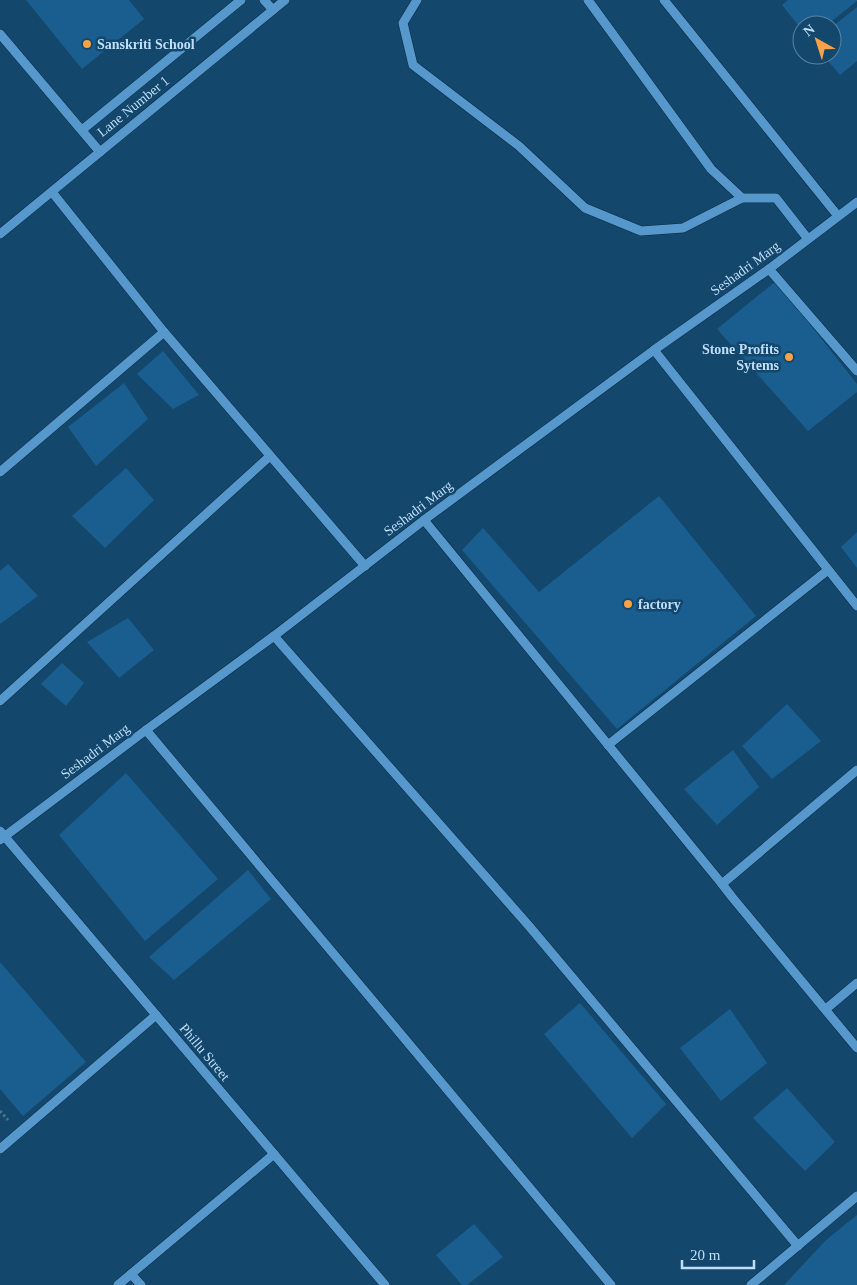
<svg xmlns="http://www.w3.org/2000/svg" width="857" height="1285" font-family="'Times New Roman',serif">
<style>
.building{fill:#195e8e}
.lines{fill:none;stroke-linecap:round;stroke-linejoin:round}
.minor-casing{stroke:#092c46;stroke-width:10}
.path{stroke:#487597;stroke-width:3;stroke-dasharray:2.5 2.5;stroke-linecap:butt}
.minor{stroke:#5798cc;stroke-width:9}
.poi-dot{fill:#f6a247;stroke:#14476c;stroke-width:2}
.labels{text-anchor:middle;stroke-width:5;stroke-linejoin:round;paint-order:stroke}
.poi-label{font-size:14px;font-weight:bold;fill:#bedefa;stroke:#14476c;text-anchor:start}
.street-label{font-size:14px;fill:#bedefa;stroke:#14476c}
</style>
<rect width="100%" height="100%" fill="#14476c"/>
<!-- building -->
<g class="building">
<path d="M26,0h103l15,19 -62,50z"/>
<path d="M788,0h69v1l-30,24h-25v5l-20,-25z"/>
<path d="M857,7v54l-17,14 -17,-20h9v-28z"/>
<path d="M776,281l81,103v8l-49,39 -91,-102z"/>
<path d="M163,351l36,44 -26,14 -36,-35z"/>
<path d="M124,383l24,36 -52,47 -28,-39z"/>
<path d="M126,468l28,32 -49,48 -33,-32z"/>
<path d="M659,496l97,120 -139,113 -155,-179 21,-22 56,64z"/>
<path d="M857,532v36l-16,-21z"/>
<path d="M8,564l30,32 -38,28v-53z"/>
<path d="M128,618l26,32 -35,28 -32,-36z"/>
<path d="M62,663l22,20 -18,23 -25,-22z"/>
<path d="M787,704l34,37 -49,38 -30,-33z"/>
<path d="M733,750l26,37 -42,38 -33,-36z"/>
<path d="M126,773l92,106 -73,62 -86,-106z"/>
<path d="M248,870l23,29 -97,81 -25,-23z"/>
<path d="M0,962l86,100 -63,54 -23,-27z"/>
<path d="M580,1003l86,101 -34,34 -88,-104z"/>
<path d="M730,1009l37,54 -46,38 -41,-53z"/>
<path d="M787,1088l48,54 -30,29 -52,-53z"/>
<path d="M857,1215v70h-73l42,-45z"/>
<path d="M474,1224l29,33 -36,28h-5l-26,-30z"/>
</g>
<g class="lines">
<defs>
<g id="minor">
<path d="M264,0l9,10"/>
<path d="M417,0l-14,23 10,42 106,81 66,62 56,23 42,-3 59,-30"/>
<path d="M588,0l123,169 31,29h34l32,41"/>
<path d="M664,0l174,216"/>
<path d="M0,34l100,118"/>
<path d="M82,130l159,-130"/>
<path d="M52,192l112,140 201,234"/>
<path d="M0,234l285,-234"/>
<path d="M769,269l88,102"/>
<path d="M654,350l203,256"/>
<path d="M0,472l164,-140"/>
<path d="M424,520l298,364"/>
<path d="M274,636l255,290 269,320"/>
<path d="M0,701l270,-245"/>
<path d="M146,730l465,555"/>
<path d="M608,745l220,-175"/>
<path d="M857,770l-135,114 10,13 125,151"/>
<path d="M0,831l385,454"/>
<path d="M0,840l146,-110 128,-94 150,-116 230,-170 115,-81 88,-67"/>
<path d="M826,1009l31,-26"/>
<path d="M0,1149l156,-134"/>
<path d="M131,1274l10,11"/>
<path d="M118,1285l156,-131"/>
<path d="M751,1285l106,-89"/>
</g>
</defs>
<!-- minor casing -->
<use href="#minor" class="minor-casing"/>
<!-- path -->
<path class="path" d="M0,1111l8,9"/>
<!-- minor -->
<use href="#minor" class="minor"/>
</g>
<!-- markers -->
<g class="poi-dot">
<circle cx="87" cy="44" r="5"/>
<circle cx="789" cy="357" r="5"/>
<circle cx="628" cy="604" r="5"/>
</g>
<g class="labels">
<!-- poi labels -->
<g class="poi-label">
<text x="97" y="49">Sanskriti School</text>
<text x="779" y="354" text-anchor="end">Stone Profits<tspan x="779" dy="16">Sytems</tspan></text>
<text x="638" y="609">factory</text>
</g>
<!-- street labels -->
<g class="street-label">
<text transform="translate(133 106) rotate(-39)" y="5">Lane Number 1</text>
<text transform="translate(745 268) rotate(-36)" y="5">Seshadri Marg</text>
<text transform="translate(418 508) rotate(-37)" y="5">Seshadri Marg</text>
<text transform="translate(95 751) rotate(-37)" y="5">Seshadri Marg</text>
<text transform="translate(205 1052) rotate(50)" y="5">Phillu Street</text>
</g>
</g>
<!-- north arrow -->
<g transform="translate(817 40) rotate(321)"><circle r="24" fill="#14476c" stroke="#5883a5"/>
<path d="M0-4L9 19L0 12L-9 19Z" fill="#f6a247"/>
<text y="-8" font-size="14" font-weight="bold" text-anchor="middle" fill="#bedefa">N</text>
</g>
<!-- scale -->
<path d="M682 1260v8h72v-8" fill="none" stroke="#bedefa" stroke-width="2.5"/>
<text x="690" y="1260" font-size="15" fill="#bedefa" stroke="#14476c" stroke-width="4" paint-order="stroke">20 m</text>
</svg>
